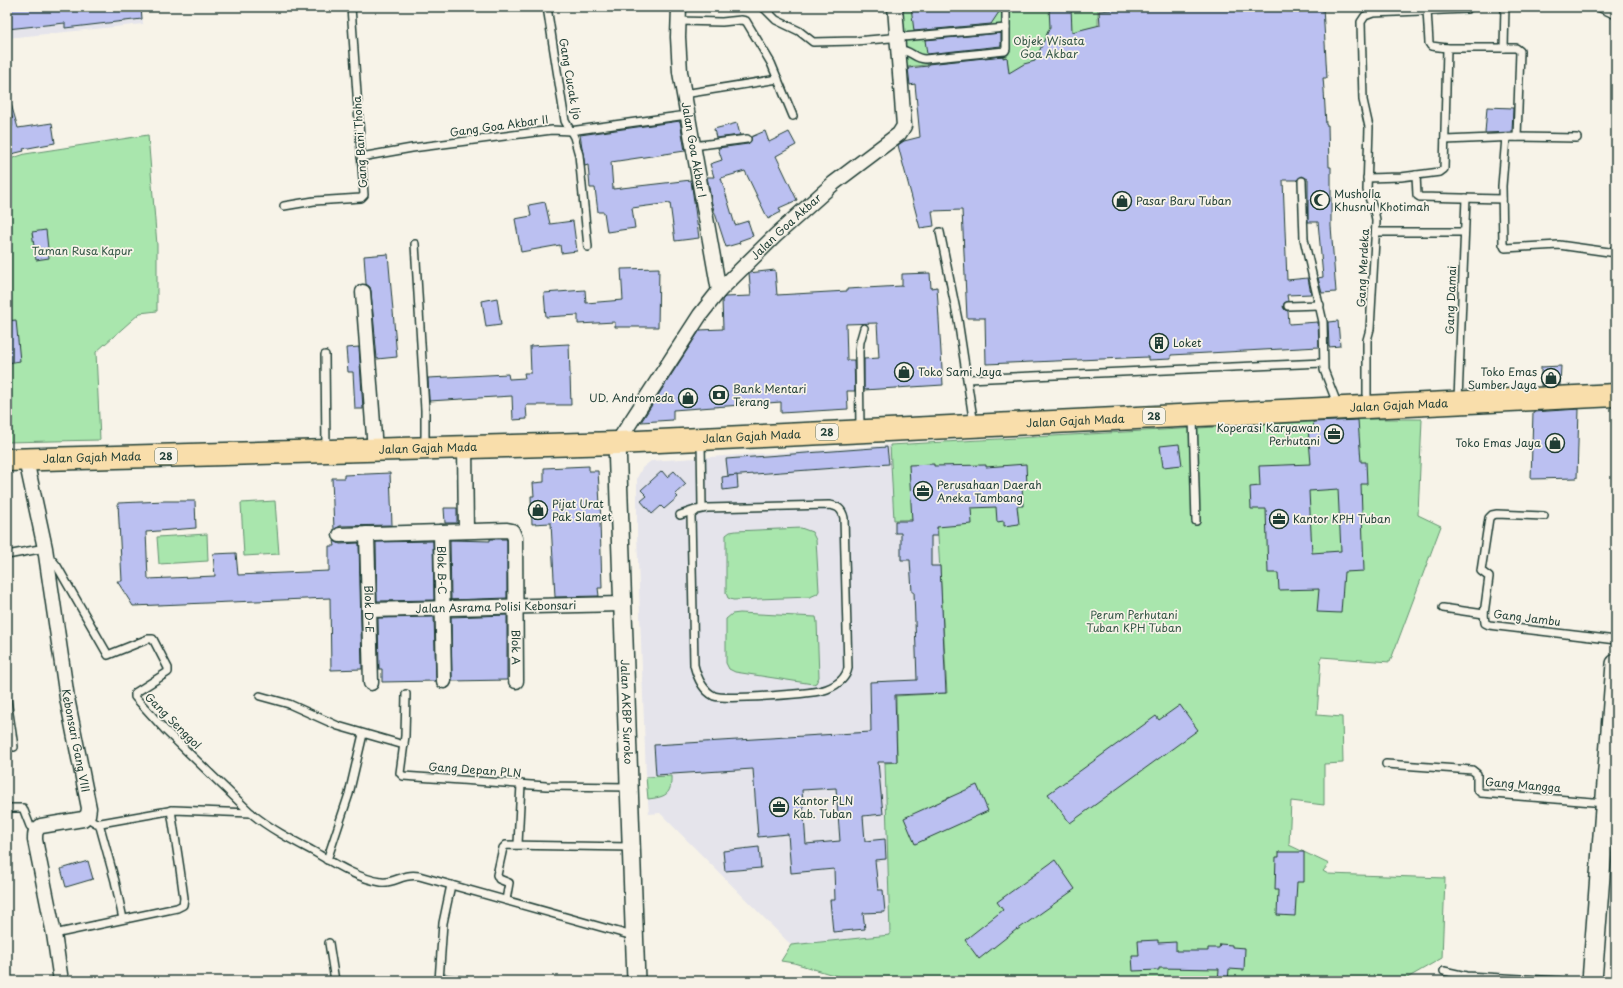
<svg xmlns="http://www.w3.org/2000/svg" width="1623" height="988" font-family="'Playpen Sans',sans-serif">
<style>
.built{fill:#e5e4eb}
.green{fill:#a9e6ad;stroke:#649270}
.building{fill:#bbc0f1;stroke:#1f3d34;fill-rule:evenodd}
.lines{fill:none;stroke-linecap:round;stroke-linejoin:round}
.service-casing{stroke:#1f3d34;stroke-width:10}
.minor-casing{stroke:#1f3d34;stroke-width:17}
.tertiary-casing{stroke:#1f3d34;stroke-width:20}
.secondary-casing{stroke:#1f3d34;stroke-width:22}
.trunk-casing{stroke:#1f3d34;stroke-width:25}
.service{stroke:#f7f3e8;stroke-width:7}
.minor{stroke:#f7f3e8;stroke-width:14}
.tertiary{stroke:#f7f3e8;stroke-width:17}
.secondary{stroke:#f7f3e8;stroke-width:19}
.trunk{stroke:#f9deab;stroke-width:22}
.labels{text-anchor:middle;stroke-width:3.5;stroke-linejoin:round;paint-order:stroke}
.shield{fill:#f7f3e8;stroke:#60746a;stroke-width:1}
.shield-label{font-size:10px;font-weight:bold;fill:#1f3d34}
.park-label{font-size:11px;fill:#345646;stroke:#f7f3e8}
.street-label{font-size:11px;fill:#1f3d34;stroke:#f7f3e8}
.poi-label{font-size:11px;fill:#1f3d34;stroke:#f7f3e8;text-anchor:start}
</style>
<rect width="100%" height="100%" fill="#f7f3e8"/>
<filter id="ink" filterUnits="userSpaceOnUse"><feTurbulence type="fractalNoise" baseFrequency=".025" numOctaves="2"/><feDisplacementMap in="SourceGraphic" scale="8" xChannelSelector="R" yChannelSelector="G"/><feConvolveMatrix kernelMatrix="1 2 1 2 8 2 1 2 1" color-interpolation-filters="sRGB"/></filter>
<g filter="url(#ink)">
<!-- built -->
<g class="built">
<path d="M7,7h135l1,17 -136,14z"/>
<path d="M890,445l4,75 43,-1 10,175 -51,2 1,66 -12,1 5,172 -99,10 -131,-132 -11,1 -3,-37 -9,-243v-56l5,-10 9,-7z"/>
</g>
<!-- green -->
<g class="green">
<path d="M899,7h199v28l-87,62 -4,-40 -101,10z"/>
<path d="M148,135l9,110v66l-17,2 -44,39 4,88 -93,2v-282l18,-6z"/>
<path d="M1361,419h61l-4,96 23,11 -51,136 -69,-5 -4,58 25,2 1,46 -19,1v41l-33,-4 -2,44 40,19 -6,7 5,3 117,4 -3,80 -40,23h-549l-59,-18 -13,-2 10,-16 99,-10 -5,-172 12,-1 -1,-66 51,-3 -10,-174 -43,1 -4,-75z"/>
<path d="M275,501l4,53 -35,2 -3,-53z"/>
<path d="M801,528l11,4 4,8 3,51 -2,3 -7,3 -77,3 -5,-2 -2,-5v-58l4,-3 6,-1z"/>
<path d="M207,534l1,27 -49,3 -2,-27z"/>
<path d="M740,613l76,4 1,5 2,55 -3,6 -3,1 -78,-12 -6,-3 -3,-6v-44l6,-5z"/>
<path d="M671,776c1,19 -6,21 -23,23l-2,-22z"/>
</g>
<!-- building -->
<g class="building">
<path d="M7,7h134l1,12 -77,9v-5l-58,6z"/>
<path d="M911,7h90v2l-10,15 -77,7z"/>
<path d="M1049,7h22l1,25 28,-7 -1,-14 13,-1v-3h211l4,71h-4l1,12 2,35h2l1,42h2v59l5,66 -14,1 -4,-15 5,-1 -5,-55h-10v-43l-6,-3 -5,4h-14l4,100 21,-2 3,16 -24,1 1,6 -4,2 -1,4 2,3 3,1 1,13 29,-2 1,25 -148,8v4l-23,1v-3l-162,7 -1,-46h-18l-5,-108 -30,1 2,15 -14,2 -20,-75 -2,-8 6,-4 16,-4 -5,-53 -5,1 -2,-17 20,-2v-2l75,-8v2l4,-1 2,16 15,-9 11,-3 15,-34z"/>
<path d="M1001,33v13l-74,8 -2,-14z"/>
<path d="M11,104l7,24 34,-5 3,20 -32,6 1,2 -17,4v-24l3,-1 2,-4v-9l-2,-4 -3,-1v-7z"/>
<path d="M1487,107l26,1 -1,24 -27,1z"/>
<path d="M680,121l5,30 -74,11 2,27 78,-9 8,58 -24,3 -5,-38 -38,5 3,20 -28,4 -3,-20h-6l-3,-24h-5l-2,-23 -3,1 -5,-31z"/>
<path d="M737,123l3,12 -24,3 -2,-9z"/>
<path d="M765,131l4,11 20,-10 7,13 -20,11 21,44 -18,8 2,4 -13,7 -23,-48 -24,7 14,47 13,-4 5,15 -14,5 1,2 -14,4 -14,-43 -5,-27h7l-4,-13 12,-4 -4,-12 30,-4 3,-3v-4z"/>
<path d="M545,202l5,22 23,-3 4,30 -16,2 -1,-8 -39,7 -6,-33 16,-3 -2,-11z"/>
<path d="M46,230l3,28 -13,2 -4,-28z"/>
<path d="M388,254l9,103 -20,2 -6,-68 -1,-4 -4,-3 -2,-28z"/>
<path d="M659,268l-1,59h-43v-5l-37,2v-9l-32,2 -2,-24 41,-3 1,13 37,-3 -2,-31z"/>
<path d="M775,270l2,25 70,-4v-2l55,-3v-12l28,-1 1,15 6,-1 6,98 -79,5v-31l15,-1 -2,-35 -31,1 1,36h7l1,31h-8l1,18 -67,4v-11l-108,8v10l-32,2 59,-92 23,-1 -1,-29 3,-3 26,-1 -2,-23z"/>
<path d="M497,298l4,27 -15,2 -4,-26z"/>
<path d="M16,320l4,41 -13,2v-42z"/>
<path d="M1338,321l2,25 -11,1 -1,-25z"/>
<path d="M569,344l2,61h-45l1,14 -14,1 -1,-24 -83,5 -1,-23 80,-4 1,5 16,-1 -1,-5h7l-1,-27z"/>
<path d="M359,347l4,62h-8l-2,-37h-5l-2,-24z"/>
<path d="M1561,366l-1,19 -19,1v-19z"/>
<path d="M1579,409l-2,69 -46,1 2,-67z"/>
<path d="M1358,420l3,42h5l1,22h-6l3,87 -20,1 -3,41 -24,-1 2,-23 -40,1 -1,-17h-10l-2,-64h-15l-1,-22 10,-1 -1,-20 52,-2 -3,-36 6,-1 -1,-5zM1338,489l3,62 -29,2 -3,-62z"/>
<path d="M1179,444l3,21 -19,2 -3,-21z"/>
<path d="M887,447l2,17 -161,12 -2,-17z"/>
<path d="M934,464v2l52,-1v2l40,-3 1,22h-5l1,20h-6l2,18 -15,2v-5l-7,1 -1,-15 -25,1 1,16 -35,3v9h-6v30h9l6,127 -51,2 2,67h-19l5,52 -20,2 2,25 20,-2 1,20 -11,1 3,30h5l2,22 -22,1 2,16 -32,3 -3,-32h5l-1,-31 -43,4 -3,-39 -30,3 -5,-68 -97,6 -2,-30 217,-13 -1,-50 47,-2 -3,-88h-2l-2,-32h-9v-27h-6v-12h17l-3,-56zM836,788l4,53 -34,3 -4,-54z"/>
<path d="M589,466v5h9l3,50h-1l2,67h-4l1,8 -44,1 -4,-74 -19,1 -1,-28h3l-1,-13 11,-1v-14z"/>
<path d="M662,471l5,6 7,-6 12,13 -11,10 3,3 -14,12 -3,-3 -9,8 -11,-13 6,-5 -6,-6z"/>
<path d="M390,473l2,52 -52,1 -6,4 -2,-52h12v-3z"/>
<path d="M737,475l1,13 -15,2 -1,-13z"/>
<path d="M165,501h30l1,27 -50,4 2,47 67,-3 -2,-22 23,-1 2,22 91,-4v-25h6l-1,-5 6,3 19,-1 3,126 -31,1 -1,-72 -197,8 -16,-25h5l-4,-78z"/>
<path d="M444,508h13v15h-12z"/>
<path d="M490,539h16l1,1v58l-56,2 -1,-60 40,1z"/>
<path d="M433,541l1,59 -57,1 -1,-59z"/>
<path d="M507,615v65l-55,1 -1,-64z"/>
<path d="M434,617l2,64 -54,1v-13h-3l-1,-51z"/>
<path d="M1180,705l18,25 -128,93 -22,-29 108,-78 3,4z"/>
<path d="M977,785l11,26 -73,33 -11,-26z"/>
<path d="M759,847l2,21 -36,3 -2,-20z"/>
<path d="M1279,852h25v30h-7l-2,34 -18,-1 1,-25h-3l1,-33h3z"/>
<path d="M1055,860l20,29 -58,41v-1l-38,30 -14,-19 38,-30 -6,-8z"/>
<path d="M88,861l5,18 -27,8 -5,-18z"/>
<path d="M1158,940v3l18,-1v9h32v-3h11l1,-4 12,1v2l13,1 -1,22 -15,-1 -1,12h-10l1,-12 -60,-1v2l-26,1 -1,-15h7l-1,-15z"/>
</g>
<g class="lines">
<defs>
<g id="service">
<path d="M547,7l18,114 9,16 5,18 9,92"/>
<path d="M763,7l13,13 23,11 14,11 43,-1 150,-13"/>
<path d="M1598,7l18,8"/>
<path d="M1427,10l2,33 2,3 16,2h57l1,-41"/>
<path d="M678,21l44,1 19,-2 5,1 25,42 22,53"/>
<path d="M1504,48h12l4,3 -3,86"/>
<path d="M899,50c11,-1 15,9 26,9l80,-8 1,-2v-42"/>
<path d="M684,94l94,-15"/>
<path d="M7,117v9"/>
<path d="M1506,137l-4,49 1,58 2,4 54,-3 57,8"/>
<path d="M1445,140l72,-3 60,1"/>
<path d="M693,146l54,-7"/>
<path d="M361,157l51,-9 140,-18 18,1 117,-16"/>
<path d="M1416,175l1,20 3,2 82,2"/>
<path d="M1367,178l34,-1 39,-5 4,-3 3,-121"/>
<path d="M1302,181l2,58 19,83 1,48 14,36"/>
<path d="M284,206l30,-5 47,-3 3,-3 -13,-188"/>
<path d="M940,232l18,88 16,105"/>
<path d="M1376,232h88"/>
<path d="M415,244l10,166v36"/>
<path d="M1288,306l32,-1"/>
<path d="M325,355l1,94"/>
<path d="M968,379l355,-16"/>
<path d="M1458,400l8,-202"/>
<path d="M1367,404v-64l3,-11 6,-107c0,-12 -7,-20 -9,-32l2,-63 -6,-27 -2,-78 4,-6 8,-3 94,-4 3,-2"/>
<path d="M1193,417l3,104"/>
<path d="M860,428l-1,-76 1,-10 4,-14"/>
<path d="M701,441l1,67"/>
<path d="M829,505c9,1 13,4 15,13l4,150c-2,10 -11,17 -21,21 -12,5 -102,11 -113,7 -12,-6 -17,-19 -20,-31l-3,-150 6,-5 10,-2z"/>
<path d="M680,515l15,-5"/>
<path d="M1544,516l-47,-2 -5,1 -3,3 -8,53 8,6 -5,37 1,9 4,2 127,15"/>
<path d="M7,555l38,-7"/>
<path d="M47,560l6,1 4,5 51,89 40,-16h5l15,29v4l-33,21v4l30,33 86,83c18,15 39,26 60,37 21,12 45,28 70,32 14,2 21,-9 38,-6l214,60"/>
<path d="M1443,608l41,6"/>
<path d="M406,694l-1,42 -5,37 3,3 143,10 83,1"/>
<path d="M260,696l29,8 49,22 66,19"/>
<path d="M7,700l7,47"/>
<path d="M1386,764l86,6 5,4v15l4,4 124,10"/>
<path d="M7,808h16l7,18 6,4"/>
<path d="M86,817l10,6h5l73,-13 77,3"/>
<path d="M99,823l16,58 8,38"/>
<path d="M518,844l3,-60"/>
<path d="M327,860l22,-66 14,-60"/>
<path d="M506,900l3,-17 -10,-4 -2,-4 6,-27 3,-3 125,2"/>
<path d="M54,934l123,-26 6,-3 1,-7 -4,-29 -9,-59"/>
<path d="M329,943l6,38"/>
<path d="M1444,971l22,5 94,5"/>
<path d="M439,978l27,3"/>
<path d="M439,981l4,-58 8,-38"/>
</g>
<g id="minor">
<path id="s1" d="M679,7l-1,30 2,35 39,219"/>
<path d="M363,292l12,158"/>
<path id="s2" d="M617,443l83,-128 19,-24 57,-56 58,-52 65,-49 5,-8 -9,-119"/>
<path d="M465,447l1,84"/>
<path id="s3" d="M26,460l19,88 22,150 22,110 -1,7 -5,4 -42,7c-6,4 -6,7 -6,14l19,94 7,47"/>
<path id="s4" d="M441,532l3,149"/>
<path id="s5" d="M367,534l4,149"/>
<path id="s6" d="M340,535l167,-5 5,1 3,7 1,143"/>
<path id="s7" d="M369,610l253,-6"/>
</g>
<g id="tertiary">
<path id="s8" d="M617,443l19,538"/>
</g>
<path id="secondary" d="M1592,981l24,-317"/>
<g id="trunk">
<path id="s9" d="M7,460l610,-17 999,-48"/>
</g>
</defs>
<!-- service casing -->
<use href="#service" class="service-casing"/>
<!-- minor casing -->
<use href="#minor" class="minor-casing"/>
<!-- tertiary casing -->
<use href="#tertiary" class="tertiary-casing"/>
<!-- secondary casing -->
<use href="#secondary" class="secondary-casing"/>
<!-- trunk casing -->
<use href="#trunk" class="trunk-casing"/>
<!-- service -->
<use href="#service" class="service"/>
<!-- minor -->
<use href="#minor" class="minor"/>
<!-- tertiary -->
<use href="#tertiary" class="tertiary"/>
<!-- secondary -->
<use href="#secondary" class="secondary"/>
<!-- trunk -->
<use href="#trunk" class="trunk"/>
</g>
</g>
<!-- icons -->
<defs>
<symbol id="mosque-ring" viewBox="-11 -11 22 22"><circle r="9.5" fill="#f7f3e8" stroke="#1f3d34" stroke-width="1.5"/><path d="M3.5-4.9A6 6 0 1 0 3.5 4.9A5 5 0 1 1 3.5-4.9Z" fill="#1f3d34"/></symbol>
<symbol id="shop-ring" viewBox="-11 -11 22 22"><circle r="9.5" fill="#f7f3e8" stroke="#1f3d34" stroke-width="1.5"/><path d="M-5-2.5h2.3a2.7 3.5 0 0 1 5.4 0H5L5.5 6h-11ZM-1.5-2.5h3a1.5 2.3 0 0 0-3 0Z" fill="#1f3d34"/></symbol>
<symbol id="building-ring" viewBox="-11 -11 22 22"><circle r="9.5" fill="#f7f3e8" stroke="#1f3d34" stroke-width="1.5"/><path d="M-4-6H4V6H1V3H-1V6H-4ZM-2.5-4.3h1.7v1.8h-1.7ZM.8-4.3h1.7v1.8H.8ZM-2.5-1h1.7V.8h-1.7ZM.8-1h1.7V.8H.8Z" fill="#1f3d34"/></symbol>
<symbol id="bank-ring" viewBox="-11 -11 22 22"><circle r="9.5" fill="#f7f3e8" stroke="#1f3d34" stroke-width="1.5"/><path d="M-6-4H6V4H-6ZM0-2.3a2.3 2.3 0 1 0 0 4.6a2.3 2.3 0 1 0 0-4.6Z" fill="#1f3d34"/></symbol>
<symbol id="office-ring" viewBox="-11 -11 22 22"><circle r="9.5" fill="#f7f3e8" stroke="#1f3d34" stroke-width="1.5"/><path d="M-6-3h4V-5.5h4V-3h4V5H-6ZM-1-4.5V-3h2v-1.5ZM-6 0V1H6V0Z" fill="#1f3d34"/></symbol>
</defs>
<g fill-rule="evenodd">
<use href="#mosque-ring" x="1309" y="189" width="22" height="22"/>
<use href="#shop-ring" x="1111" y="190" width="22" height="22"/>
<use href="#building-ring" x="1148" y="332" width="22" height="22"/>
<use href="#shop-ring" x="893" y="361" width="22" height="22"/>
<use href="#shop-ring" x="1540" y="367" width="22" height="22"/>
<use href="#bank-ring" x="708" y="384" width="22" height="22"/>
<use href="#shop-ring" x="677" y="387" width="22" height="22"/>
<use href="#office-ring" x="1323" y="423" width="22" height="22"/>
<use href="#shop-ring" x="1544" y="432" width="22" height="22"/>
<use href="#office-ring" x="912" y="480" width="22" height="22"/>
<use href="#shop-ring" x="527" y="499" width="22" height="22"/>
<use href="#office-ring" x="1268" y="508" width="22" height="22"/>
<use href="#office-ring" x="768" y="796" width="22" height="22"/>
</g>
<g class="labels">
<!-- shield labels -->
<g class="shield">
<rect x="1143" y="408" width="22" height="16" rx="3"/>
<rect x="816" y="424" width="22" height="16" rx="3"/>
<rect x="155" y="448" width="22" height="16" rx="3"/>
</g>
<g class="shield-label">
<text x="1154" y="420">28</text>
<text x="827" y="436">28</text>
<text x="166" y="460">28</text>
</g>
<!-- park labels -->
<g class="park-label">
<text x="1049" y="45">Objek Wisata<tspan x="1049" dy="13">Goa Akbar</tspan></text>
<text x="82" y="255">Taman Rusa Kapur</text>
<text x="1134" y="619">Perum Perhutani<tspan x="1134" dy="13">Tuban KPH Tuban</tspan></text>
</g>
<!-- street labels -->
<g class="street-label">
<text transform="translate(570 79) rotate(80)" y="4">Gang Cucak Ijo</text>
<text transform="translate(499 126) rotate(-8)" y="4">Gang Goa Akbar II</text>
<text transform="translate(360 142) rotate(-94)" y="4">Gang Bani Thoha</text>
<text dy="4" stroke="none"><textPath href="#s1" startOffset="144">Jalan Goa Akbar I</textPath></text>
<text dy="4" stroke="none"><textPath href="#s2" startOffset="276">Jalan Goa Akbar</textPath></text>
<text transform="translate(1363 268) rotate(-87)" y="4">Gang Merdeka</text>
<text transform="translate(1451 300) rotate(-88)" y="4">Gang Damai</text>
<text dy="4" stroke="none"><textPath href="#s9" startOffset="1393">Jalan Gajah Mada</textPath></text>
<text dy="4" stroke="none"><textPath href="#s9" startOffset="1069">Jalan Gajah Mada</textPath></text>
<text dy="4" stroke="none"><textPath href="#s9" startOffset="745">Jalan Gajah Mada</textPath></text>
<text dy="4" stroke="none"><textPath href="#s9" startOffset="421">Jalan Gajah Mada</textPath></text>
<text dy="4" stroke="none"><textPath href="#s9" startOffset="85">Jalan Gajah Mada</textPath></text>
<text dy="4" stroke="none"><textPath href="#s4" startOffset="38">Blok B-C</textPath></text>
<text dy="4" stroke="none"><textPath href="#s7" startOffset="127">Jalan Asrama Polisi Kebonsari</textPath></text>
<text dy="4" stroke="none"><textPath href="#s5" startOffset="75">Blok D-E</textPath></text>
<text transform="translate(1527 618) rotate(7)" y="4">Gang Jambu</text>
<text dy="4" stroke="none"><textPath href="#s6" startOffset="289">Blok A</textPath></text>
<text dy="4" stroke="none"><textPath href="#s8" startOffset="269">Jalan AKBP Suroko</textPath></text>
<text transform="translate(173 721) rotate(45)" y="4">Gang Senggol</text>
<text dy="4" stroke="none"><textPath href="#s3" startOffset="285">Kebonsari Gang VIII</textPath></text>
<text transform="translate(475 770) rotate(4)" y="4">Gang Depan PLN</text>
<text transform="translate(1523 785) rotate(5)" y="4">Gang Mangga</text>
</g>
<!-- poi labels -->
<g class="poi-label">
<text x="1334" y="198">Musholla<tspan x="1334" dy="13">Khusnul Khotimah</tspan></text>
<text x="1136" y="205">Pasar Baru Tuban</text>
<text x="1173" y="347">Loket</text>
<text x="918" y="376">Toko Sami Jaya</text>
<text x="1537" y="376" text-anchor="end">Toko Emas<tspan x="1537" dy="13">Sumber Jaya</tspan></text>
<text x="733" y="393">Bank Mentari<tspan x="733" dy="13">Terang</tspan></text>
<text x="674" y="402" text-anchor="end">UD. Andromeda</text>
<text x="1320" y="432" text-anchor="end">Koperasi Karyawan<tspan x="1320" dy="13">Perhutani</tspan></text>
<text x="1541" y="447" text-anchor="end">Toko Emas Jaya</text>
<text x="937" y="489">Perusahaan Daerah<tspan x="937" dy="13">Aneka Tambang</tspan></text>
<text x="552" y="508">Pijat Urat<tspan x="552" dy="13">Pak Slamet</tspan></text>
<text x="1293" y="523">Kantor KPH Tuban</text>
<text x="793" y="805">Kantor PLN<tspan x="793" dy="13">Kab. Tuban</tspan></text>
</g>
</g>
<!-- margin -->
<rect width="1623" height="988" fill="none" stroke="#f7f3e8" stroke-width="24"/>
<rect x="12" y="12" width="1599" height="964" fill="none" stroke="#1f3d34" stroke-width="1.5" filter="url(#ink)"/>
</svg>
